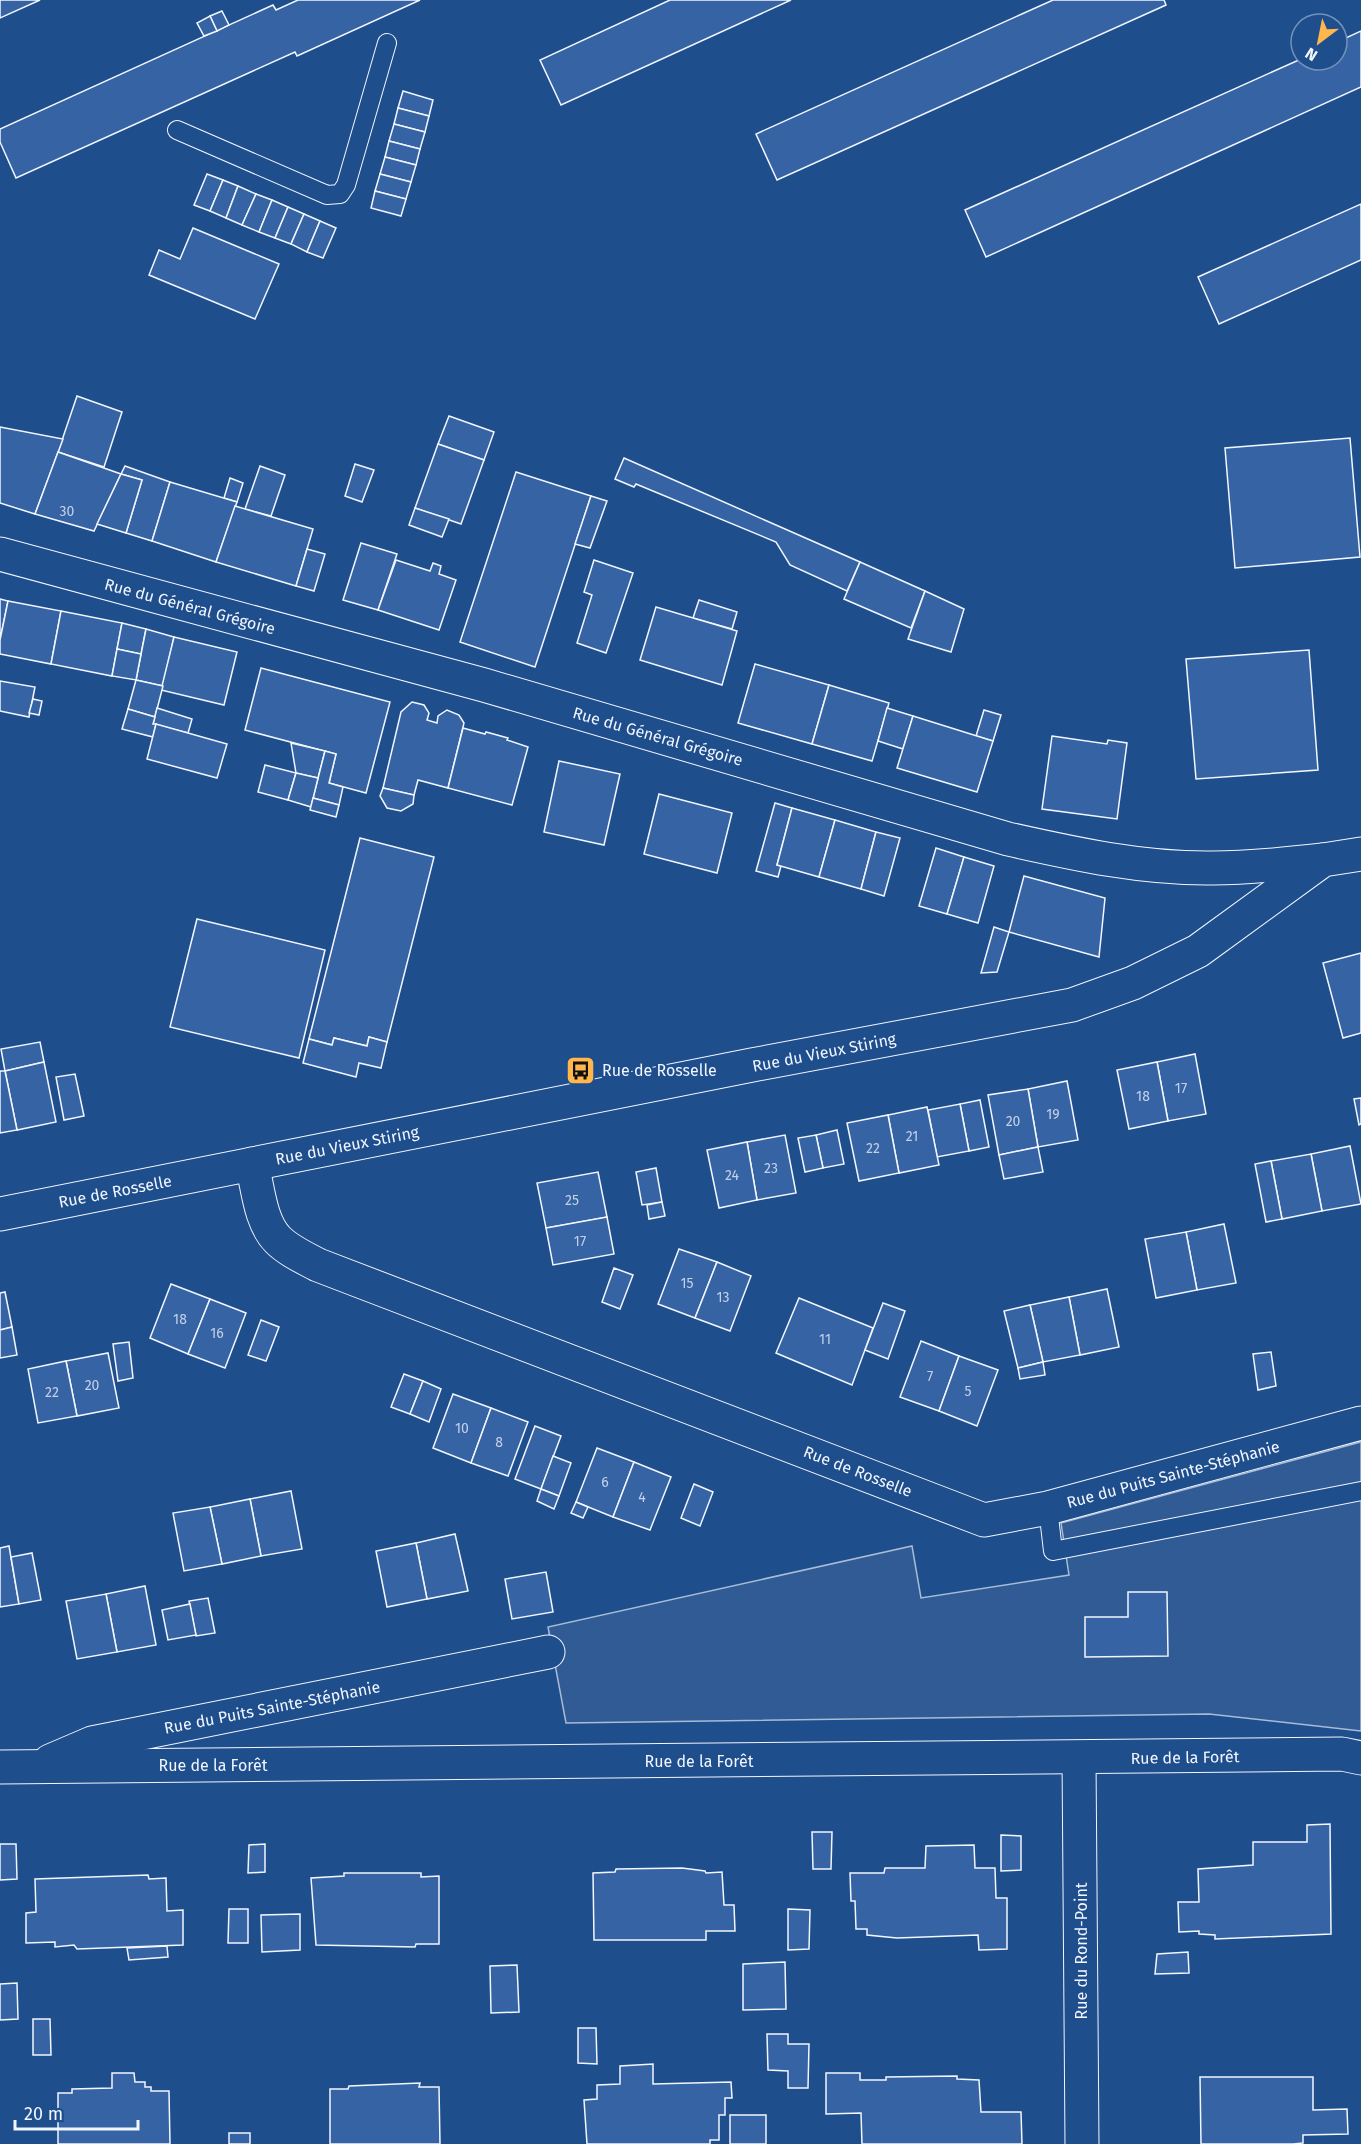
<svg xmlns="http://www.w3.org/2000/svg" width="1361" height="2144" font-family="'Fira Sans',sans-serif">
<style>
.built{fill:#305b95;stroke:#a8bbd7;stroke-width:1.5}
.building{fill:#3563a3;stroke:#f2f6ff;stroke-width:1.5}
.lines{fill:none;stroke-linecap:round;stroke-linejoin:round}
.service-casing{stroke:#f2f6ff;stroke-width:20}
.minor-casing{stroke:#f2f6ff;stroke-width:35}
.service{stroke:#1f4e8c;stroke-width:18}
.minor{stroke:#1f4e8c;stroke-width:33}
.labels{text-anchor:middle;stroke-width:4.5;stroke-linejoin:round;paint-order:stroke}
.number-label{font-size:14px;fill:#c3d1e8}
.street-label{font-size:16px;fill:#f2f6ff;stroke:#1f4e8c}
.poi-label{font-size:16px;fill:#f2f6ff;stroke:#1f4e8c;text-anchor:start}
</style>
<rect width="100%" height="100%" fill="#1f4e8c"/>
<!-- built -->
<path class="built" d="M1361,1442v289l-152,-17 -643,9 -18,-96 364,-81 9,52 148,-23 -8,-52z"/>
<!-- building -->
<g class="building">
<path d="M0,0h40l-40,18z"/>
<path d="M298,0h122l-123,56 -2,-4 -279,126 -16,-36v-13l273,-124 3,5z"/>
<path d="M670,0h121l-230,105 -21,-45z"/>
<path d="M1053,0h111l2,5 -389,175 -21,-46z"/>
<path d="M222,11l7,14 -12,6 -7,-15z"/>
<path d="M210,16l7,15 -13,5 -7,-13z"/>
<path d="M1361,31v56l-375,170 -21,-47 336,-151 36,1v-18z"/>
<path d="M403,91l30,9 -4,16 -31,-8z"/>
<path d="M398,108l31,8 -4,16 -31,-8z"/>
<path d="M394,124l31,8 -5,17 -31,-8z"/>
<path d="M389,141l31,8 -4,16 -31,-8z"/>
<path d="M385,157l31,8 -5,17 -31,-8z"/>
<path d="M207,174l16,6 -13,31 -16,-6z"/>
<path d="M380,174l31,8 -5,17 -31,-8z"/>
<path d="M223,180l15,6 -12,32 -16,-7z"/>
<path d="M238,186l18,8 -14,31 -16,-7z"/>
<path d="M375,191l31,8 -5,17 -30,-8z"/>
<path d="M256,194l16,6 -13,32 -17,-7z"/>
<path d="M272,200l16,7 -13,31 -16,-6z"/>
<path d="M1361,204v56l-142,64 -21,-47z"/>
<path d="M288,207l16,7 -13,30 -16,-6z"/>
<path d="M304,214l16,7 -13,31 -16,-8z"/>
<path d="M320,221l16,7 -13,30 -16,-6z"/>
<path d="M193,228l86,36 -24,55 -106,-44 10,-25 21,9z"/>
<path d="M77,396l45,16 -18,55 -46,-15z"/>
<path d="M449,416l45,16 -10,28 -46,-16z"/>
<path d="M0,427l63,12 -28,75 -35,-11z"/>
<path d="M1350,438l10,119 -125,11 -10,-120z"/>
<path d="M438,444l46,16 -23,64 -46,-16z"/>
<path d="M58,452l63,22 -27,57 -59,-17z"/>
<path d="M624,458l236,104 -13,29 -57,-26 -14,-23 -140,-58 -2,3 -19,-8z"/>
<path d="M355,464l19,6 -12,32 -17,-6z"/>
<path d="M125,466l45,16 -18,59 -26,-8 16,-53 -21,-6z"/>
<path d="M260,466l25,9 -14,41 -26,-7z"/>
<path d="M516,472l75,24 -56,171 -75,-25z"/>
<path d="M121,474l21,6 -16,53 -29,-9z"/>
<path d="M230,478l13,5 -6,19 -13,-4z"/>
<path d="M170,482l67,20 -21,60 -64,-21z"/>
<path d="M591,496l16,5 -17,47 -15,-4z"/>
<path d="M235,506l78,23 -17,57 -80,-24z"/>
<path d="M415,508l34,11 -7,18 -33,-12z"/>
<path d="M361,543l36,11 -19,56 -35,-10z"/>
<path d="M307,549l18,5 -11,37 -18,-5z"/>
<path d="M396,560l34,11 3,-8 8,3 -2,8 17,6 -17,50 -61,-20z"/>
<path d="M594,560l39,13 -27,80 -29,-10 15,-48 -8,-3z"/>
<path d="M860,562l65,29 -14,37 -67,-29z"/>
<path d="M925,591l39,18 -13,43 -43,-13z"/>
<path d="M0,599l8,2 -8,39z"/>
<path d="M699,600l38,12 -5,17 -39,-11z"/>
<path d="M8,601l53,10 -10,53 -51,-10v-14z"/>
<path d="M656,607l81,24 -15,54 -82,-25z"/>
<path d="M61,611l61,12 -10,53 -61,-12z"/>
<path d="M122,623l24,6 -5,25 -24,-5z"/>
<path d="M146,629l28,8 -11,49 -27,-6z"/>
<path d="M174,637l63,15 -13,53 -63,-15z"/>
<path d="M117,649l24,5 -5,26 -24,-4z"/>
<path d="M1309,650l9,120 -122,9 -10,-120z"/>
<path d="M755,664l74,21 -17,59 -74,-21z"/>
<path d="M261,668l129,34 -24,91 -37,-10 7,-29 -91,-24z"/>
<path d="M136,680l27,6 -8,31 -27,-8z"/>
<path d="M0,681l35,6 -6,30 -29,-6z"/>
<path d="M829,685l60,18 -17,58 -60,-17z"/>
<path d="M33,699l9,2 -3,14 -10,-2z"/>
<path d="M412,702l12,3 5,8 -2,7 10,3 1,-7 9,-6 12,5 5,8 -16,65 -30,-8 -4,15 -31,-7 18,-76z"/>
<path d="M157,708l35,11 -4,14 -35,-9z"/>
<path d="M887,708l26,8 -10,33 -25,-8z"/>
<path d="M128,709l27,8 -2,7h3l-3,13 -31,-8z"/>
<path d="M984,710l17,5 -8,26 -17,-5z"/>
<path d="M913,716l80,25 -16,51 -80,-24z"/>
<path d="M156,724l71,20 -10,34 -70,-19z"/>
<path d="M463,728l22,6 1,-2 22,6 -1,2 21,7 -16,58 -64,-17z"/>
<path d="M1052,736l55,8 1,-4 19,3 -10,76 -75,-10z"/>
<path d="M291,743l34,8 -7,27 -22,-5z"/>
<path d="M325,751l11,3 -7,29 14,4 -4,18 -26,-7z"/>
<path d="M559,761l61,13 -16,71 -60,-13z"/>
<path d="M265,765l31,8 -8,27 -30,-8z"/>
<path d="M296,773l22,5 -7,29 -23,-7z"/>
<path d="M383,788l31,7 -1,9 -12,7 -14,-3 -7,-12z"/>
<path d="M659,794l73,19 -15,60 -73,-19z"/>
<path d="M313,798l26,7 -3,12 -26,-7z"/>
<path d="M775,803l17,5 -15,57 4,1 -3,11 -22,-6z"/>
<path d="M792,808l43,12 -16,57 -42,-12z"/>
<path d="M835,820l41,12 -15,57 -42,-12z"/>
<path d="M876,832l24,6 -16,58 -23,-7z"/>
<path d="M360,838l74,19 -47,185 -18,-5 -2,9 -33,-8 -2,7 -23,-6z"/>
<path d="M936,848l28,9 -17,57 -28,-8z"/>
<path d="M964,857l30,9 -16,57 -31,-9z"/>
<path d="M1024,876l81,22 -6,59 -90,-25z"/>
<path d="M197,919l128,31 -26,108 -129,-31z"/>
<path d="M994,927l15,5 -12,40 -16,1z"/>
<path d="M1361,953v80l-18,5 -20,-75z"/>
<path d="M369,1037l18,5 -6,26 -22,-5 -3,14 -53,-14 6,-24 23,6 2,-7 33,8z"/>
<path d="M40,1042l4,20 -39,9 -4,-22z"/>
<path d="M1195,1054l11,60 -38,7 -11,-59z"/>
<path d="M44,1062l12,60 -39,8 -12,-59z"/>
<path d="M1157,1062l11,59 -39,8 -12,-59z"/>
<path d="M0,1071h5l12,59 -17,3z"/>
<path d="M75,1074l9,42 -20,4 -8,-43z"/>
<path d="M1067,1081l11,59 -40,7 -10,-58z"/>
<path d="M1028,1089l10,58 -39,8 -11,-60z"/>
<path d="M1361,1098v26l-2,1 -5,-26z"/>
<path d="M980,1100l9,47 -20,4 -9,-47z"/>
<path d="M960,1104l9,47 -32,6 -9,-47z"/>
<path d="M927,1107l12,58 -40,8 -11,-58z"/>
<path d="M888,1115l11,58 -40,8 -12,-58z"/>
<path d="M837,1130l7,34 -21,4 -7,-33z"/>
<path d="M785,1135l11,58 -39,7 -10,-58z"/>
<path d="M816,1135l7,33 -18,4 -7,-34z"/>
<path d="M747,1142l10,58 -38,8 -12,-58z"/>
<path d="M1350,1146l11,58 -39,7 -11,-57z"/>
<path d="M1038,1147l5,25 -39,7 -5,-24z"/>
<path d="M1311,1154l11,57 -40,8 -11,-58z"/>
<path d="M1271,1161l11,58 -16,3 -11,-58z"/>
<path d="M656,1168l6,34 -20,3 -6,-33z"/>
<path d="M598,1172l9,45 -61,11 -9,-45z"/>
<path d="M662,1202l3,14 -16,3 -2,-14z"/>
<path d="M607,1217l7,37 -61,11 -7,-37z"/>
<path d="M1224,1224l12,59 -39,7 -11,-58z"/>
<path d="M1186,1232l11,58 -41,8 -11,-59z"/>
<path d="M679,1249l38,13 -22,56 -37,-14z"/>
<path d="M717,1262l34,14 -21,55 -35,-13z"/>
<path d="M614,1268l19,7 -13,34 -18,-7z"/>
<path d="M171,1284l39,15 -22,55 -38,-16z"/>
<path d="M1107,1289l12,58 -39,8 -11,-58z"/>
<path d="M5,1292l7,35 -12,3v-37z"/>
<path d="M1069,1297l11,58 -37,7 -13,-57z"/>
<path d="M799,1298l74,30 -21,57 -76,-32z"/>
<path d="M210,1299l36,14 -21,55 -37,-14z"/>
<path d="M883,1303l22,8 -17,48 -23,-9z"/>
<path d="M1030,1305l13,57 -25,6 -14,-57z"/>
<path d="M261,1320l18,7 -13,34 -18,-6z"/>
<path d="M12,1327l5,28 -17,3v-28z"/>
<path d="M921,1341l38,15 -20,55 -39,-14z"/>
<path d="M129,1342l4,36 -15,3 -5,-37z"/>
<path d="M1271,1352l5,34 -18,4 -5,-36z"/>
<path d="M108,1353l11,55 -42,8 -11,-55z"/>
<path d="M959,1356l39,14 -21,56 -38,-15z"/>
<path d="M66,1361l11,55 -39,7 -10,-54z"/>
<path d="M1043,1362l2,13 -25,4 -2,-11z"/>
<path d="M404,1374l19,7 -13,33 -19,-7z"/>
<path d="M423,1381l18,8 -12,33 -19,-8z"/>
<path d="M453,1394l38,14 -20,55 -38,-15z"/>
<path d="M491,1408l37,14 -20,54 -37,-13z"/>
<path d="M535,1426l26,10 -20,53 -26,-10z"/>
<path d="M597,1448l37,14 -21,55 -37,-15z"/>
<path d="M553,1456l18,7 -12,33 -18,-7z"/>
<path d="M634,1462l37,15 -21,53 -37,-13z"/>
<path d="M694,1484l19,8 -13,34 -19,-8z"/>
<path d="M541,1489l18,7 -5,13 -17,-8z"/>
<path d="M291,1491l11,58 -41,7 -11,-57z"/>
<path d="M250,1499l11,57 -39,8 -12,-57z"/>
<path d="M576,1502l12,5 -5,11 -12,-5z"/>
<path d="M210,1507l12,57 -38,7 -11,-58z"/>
<path d="M455,1534l13,57 -41,8 -11,-56z"/>
<path d="M416,1543l11,56 -40,8 -11,-56z"/>
<path d="M9,1546l10,58 -19,3v-59z"/>
<path d="M32,1553l9,47 -22,4 -8,-47z"/>
<path d="M546,1572l7,40 -41,7 -7,-40z"/>
<path d="M145,1586l11,59 -39,7 -11,-58z"/>
<path d="M1128,1592h39l1,64 -83,1v-40h43z"/>
<path d="M106,1594l11,58 -40,7 -11,-58z"/>
<path d="M208,1598l7,35 -19,3 -7,-35z"/>
<path d="M190,1604l6,31 -28,5 -6,-30z"/>
<path d="M1330,1824l1,110 -116,5v-4l-16,-1v-3l-20,1 -1,-30h21l-1,-33 55,-4v-23h54v-17z"/>
<path d="M812,1832h20l-1,37h-18z"/>
<path d="M1001,1835l20,1v34l-20,1z"/>
<path d="M0,1844h16l1,35 -17,1z"/>
<path d="M265,1844v28l-17,1 1,-28z"/>
<path d="M974,1845l1,23h20l1,30h11v51l-28,1 -1,-15 -81,3 -30,-3v-6h-11l-1,-28h-4l-1,-28h34l1,-5h40l1,-22z"/>
<path d="M682,1868l23,3 1,2 16,-1 2,33h10l1,26h-29v9h-112l-1,-67 22,-1 1,-3z"/>
<path d="M344,1873h77v4l18,-1v68h-23l-1,3 -99,-2 -5,-67 33,-2z"/>
<path d="M148,1875l1,4 17,-1 1,33 16,-1v35l-106,4 -3,-4 -19,2v-5l-29,1v-30l10,-1 -1,-33z"/>
<path d="M229,1909h19v34h-20z"/>
<path d="M788,1909l22,1 -1,39 -21,1z"/>
<path d="M300,1914v36l-38,2 -1,-37z"/>
<path d="M167,1946l1,11 -39,3 -2,-12z"/>
<path d="M1188,1952l1,21 -34,1 2,-20z"/>
<path d="M785,1962l1,47 -43,1v-46z"/>
<path d="M517,1965l2,47 -28,1 -1,-47z"/>
<path d="M17,1983l1,36 -18,1v-36z"/>
<path d="M33,2019h17l1,36h-18z"/>
<path d="M578,2028h18l1,36 -19,-1z"/>
<path d="M767,2034h21v10h21l-1,44h-20v-17l-20,-1z"/>
<path d="M653,2064v20l78,-2 1,16h-7v17h-6v25h-9v4h-123l-3,-44 13,-1v-14l23,-1v-18z"/>
<path d="M112,2073h22l1,9h10v5h6v4h18l1,53h-112v-51h14v-4l40,-1z"/>
<path d="M826,2073h34v7h26v-3l71,-1v3l22,1 2,32h40l1,32h-160l-1,-31 -35,1z"/>
<path d="M1200,2077h113v33l34,-1 1,25 -45,1v8l-10,1h-92z"/>
<path d="M420,2083l-1,4h20l1,57h-110v-55h18l1,-3z"/>
<rect x="730" y="2115" width="36" height="29"/>
<rect x="229" y="2133" width="21" height="11"/>
</g>
<g class="lines">
<defs>
<g id="service">
<path d="M177,130l150,65 13,-1 6,-9 41,-142"/>
<path d="M1048,1508l5,43 308,-60"/>
</g>
<g id="minor">
<path d="M0,554l484,131 524,154c67,15 135,30 205,29 37,0 74,-4 110,-8"/>
<path d="M252,1164c6,24 8,58 26,76 11,11 27,18 40,25l666,255 64,-12 313,-85"/>
<path d="M0,1214l752,-149 320,-60 61,-22 65,-32 125,-91 38,-6"/>
<path d="M1079,1758l3,386"/>
<path d="M50,1761l42,-18 456,-91"/>
<path d="M0,1767l1342,-13 19,4"/>
</g>
</defs>
<!-- service casing -->
<use href="#service" class="service-casing"/>
<!-- minor casing -->
<use href="#minor" class="minor-casing"/>
<!-- service -->
<use href="#service" class="service"/>
<!-- minor -->
<use href="#minor" class="minor"/>
</g>
<!-- icons -->
<defs>
<symbol id="bus-square" viewBox="-11 -11 22 22"><rect x="-9" y="-9" width="18" height="18" rx="4" fill="#ffb74d" stroke="#1f4e8c"/><path d="M-5-6H5V4H4V6H2V4H-2V6H-4V4H-5ZM-3.5-4V0h7V-4ZM-3.5 1.2v1.5H-2V1.2ZM2 1.2v1.5H3.5V1.2Z" fill="#111"/></symbol>
</defs>
<g fill-rule="evenodd">
<use href="#bus-square" x="564" y="1054" width="33" height="33"/>
</g>
<g class="labels">
<!-- number labels -->
<g class="number-label">
<text x="67" y="516">30</text>
<text x="1181" y="1093">17</text>
<text x="1143" y="1101">18</text>
<text x="1053" y="1119">19</text>
<text x="1013" y="1126">20</text>
<text x="912" y="1141">21</text>
<text x="873" y="1153">22</text>
<text x="771" y="1173">23</text>
<text x="732" y="1180">24</text>
<text x="572" y="1205">25</text>
<text x="580" y="1246">17</text>
<text x="687" y="1288">15</text>
<text x="723" y="1302">13</text>
<text x="180" y="1324">18</text>
<text x="217" y="1338">16</text>
<text x="825" y="1344">11</text>
<text x="930" y="1381">7</text>
<text x="92" y="1390">20</text>
<text x="968" y="1396">5</text>
<text x="52" y="1397">22</text>
<text x="462" y="1433">10</text>
<text x="499" y="1447">8</text>
<text x="605" y="1487">6</text>
<text x="642" y="1502">4</text>
</g>
<!-- street labels -->
<g class="street-label">
<text transform="translate(190 606) rotate(15)" y="6">Rue du Général Grégoire</text>
<text transform="translate(658 736) rotate(16)" y="6">Rue du Général Grégoire</text>
<text transform="translate(824 1052) rotate(-11)" y="6">Rue du Vieux Stiring</text>
<text transform="translate(347 1145) rotate(-11)" y="6">Rue du Vieux Stiring</text>
<text transform="translate(115 1191) rotate(-11)" y="6">Rue de Rosselle</text>
<text transform="translate(858 1471) rotate(21)" y="6">Rue de Rosselle</text>
<text transform="translate(1173 1474) rotate(-15)" y="6">Rue du Puits Sainte-Stéphanie</text>
<text transform="translate(272 1707) rotate(-11)" y="6">Rue du Puits Sainte-Stéphanie</text>
<text transform="translate(1185 1757) rotate(-1)" y="6">Rue de la Forêt</text>
<text x="699" y="1767">Rue de la Forêt</text>
<text x="213" y="1771">Rue de la Forêt</text>
<text transform="translate(1081 1951) rotate(-90)" y="6">Rue du Rond-Point</text>
</g>
<!-- poi labels -->
<g class="poi-label">
<text x="602" y="1076">Rue de Rosselle</text>
</g>
</g>
<!-- north arrow -->
<g transform="translate(1319 42) rotate(212)"><circle r="28" fill="#1f4e8c" stroke="#7391ba" stroke-width="1.5"/>
<path d="M0-4.5L10 22L0 15L-10 22Z" fill="#ffb74d"/>
<text y="-9" font-size="16" font-weight="bold" text-anchor="middle" fill="#f2f6ff">N</text>
</g>
<!-- scale -->
<path d="M15 2120v9h123v-9" fill="none" stroke="#f2f6ff" stroke-width="3"/>
<text x="24" y="2120" font-size="18" fill="#f2f6ff" stroke="#1f4e8c" stroke-width="4.5" paint-order="stroke">20 m</text>
</svg>
